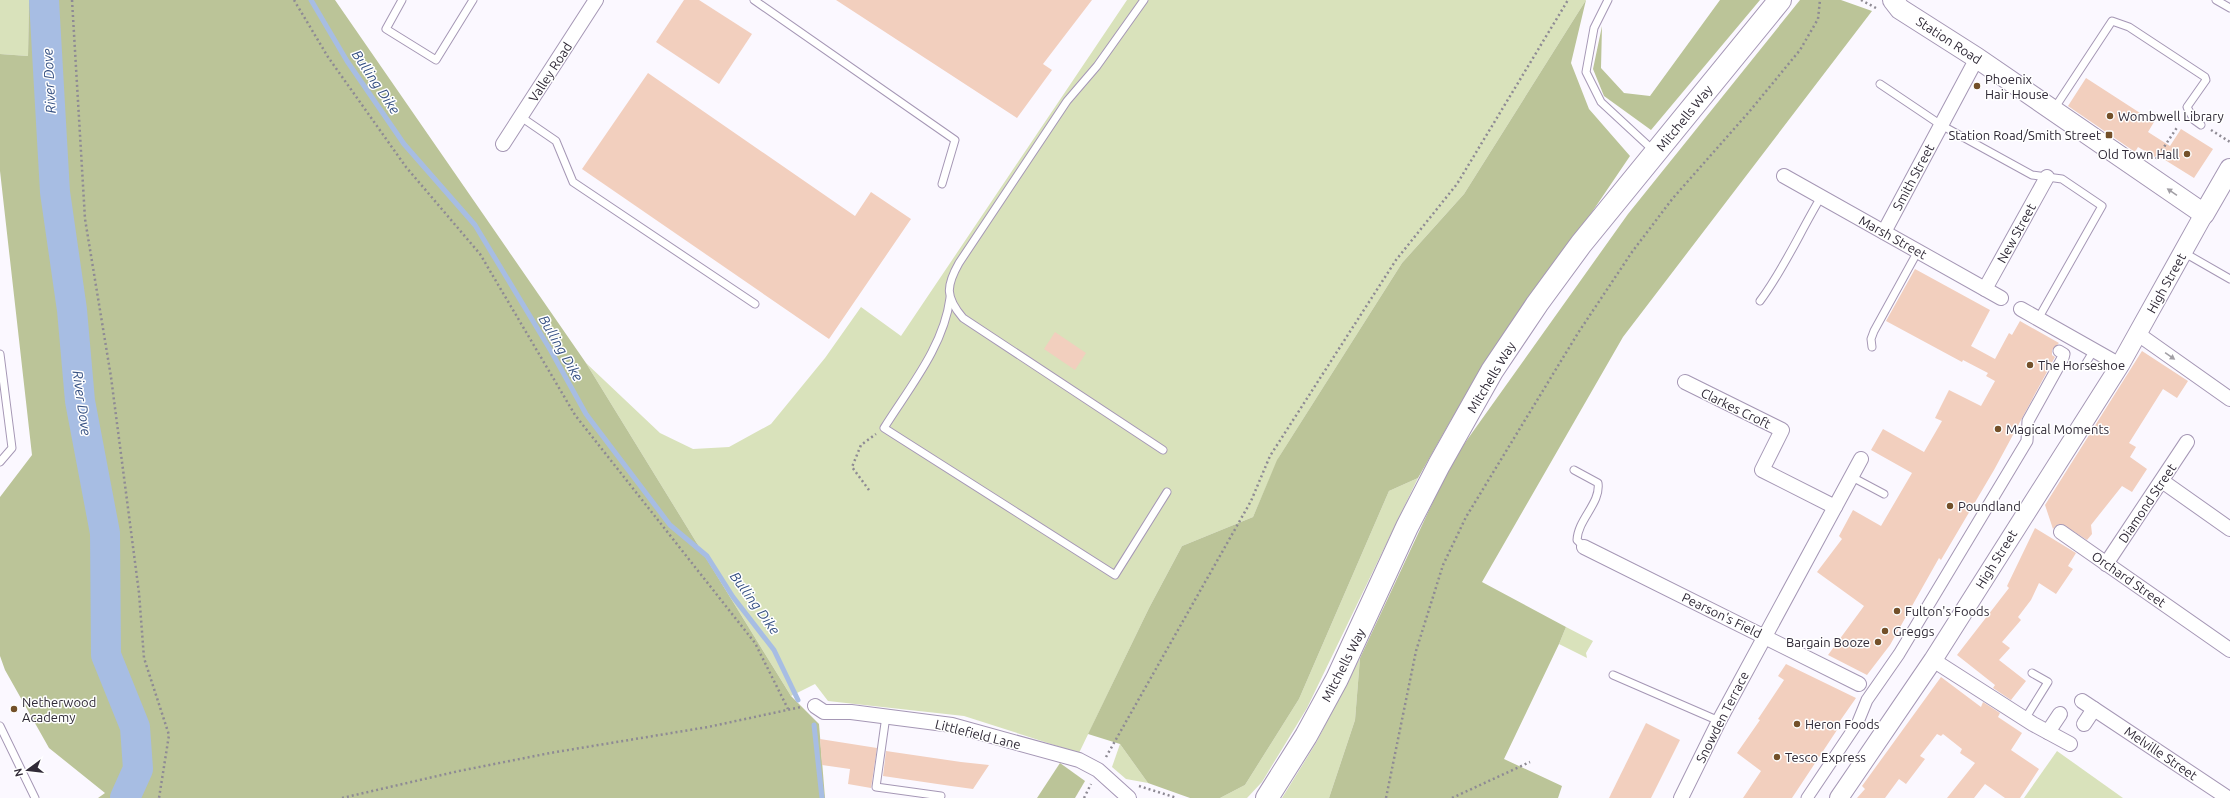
<svg xmlns="http://www.w3.org/2000/svg" width="2230" height="798" font-family="Ubuntu,sans-serif">
<style>
.green{fill:#d9e2bb}
.forest{fill:#bbc498}
.lines{fill:none;stroke-linecap:round;stroke-linejoin:round}
.stream{stroke:#a7bde3;stroke-width:5}
.river{stroke:#a7bde3;stroke-width:30}
.building{fill:#f2cfbe}
.service-casing{stroke:#a597b5;stroke-width:9}
.pedestrian-casing{stroke:#a597b5;stroke-width:13}
.minor-casing{stroke:#a597b5;stroke-width:16}
.tertiary-casing{stroke:#a597b5;stroke-width:20}
.secondary-casing{stroke:#a597b5;stroke-width:22}
.primary-casing{stroke:#a597b5;stroke-width:24}
.path{stroke:#8e8a94;stroke-width:2.5;stroke-dasharray:2 3;stroke-linecap:butt}
.service{stroke:#fff;stroke-width:7}
.pedestrian{stroke:#fff;stroke-width:11}
.minor{stroke:#fff;stroke-width:14}
.tertiary{stroke:#fff;stroke-width:18}
.secondary{stroke:#fff;stroke-width:20}
.primary{stroke:#fff;stroke-width:22}
.oneway{fill:#a29fa5}
.poi-dot{fill:#735029;stroke:#fff;stroke-width:1.5}
.labels{text-anchor:middle;stroke-width:3;stroke-linejoin:round;paint-order:stroke}
.street-label{font-size:13px;fill:#302a37;stroke:#fff}
.poi-label{font-size:13px;fill:#302a37;stroke:#fff;text-anchor:start}
.water-label{font-size:14px;font-style:italic;fill:#355082;stroke:#fff}
</style>
<rect width="100%" height="100%" fill="#fbf8ff"/>
<!-- green -->
<g class="green">
<path d="M0,0h29l-1,56 -28,-2z"/>
<path d="M1127,0h459l-122,194 -62,69 -123,194 -26,60 -71,29 -33,62 -70,145 -115,-37 -136,-15 -13,-17 -24,12 -205,-333 74,70 33,16 36,-2 42,-23 54,-66 36,-51 40,29z"/>
<path d="M1418,478l-111,230 -45,74 -15,16h-27l25,-13 54,-86 90,-208z"/>
<path d="M1566,627l27,14 -7,12 1,5 -28,-14z"/>
<path d="M1360,658l-5,62 -26,78h-47l34,-55z"/>
<path d="M1120,744l28,39 -22,-4 -14,-12z"/>
<path d="M2057,751l66,47h-99z"/>
</g>
<!-- forest -->
<g class="forest">
<path d="M29,0h306l251,363 205,333 28,28 6,74h-727l7,-5 -56,-45 -44,-78 -5,-14v-159l32,-42 -32,-284v-117l28,2z"/>
<path d="M1586,0l-15,63 18,46 41,47 -179,264 -33,58 -29,13 -90,208 -54,86 -25,13h-30l-42,-15 -28,-39 -32,-10 61,-126 33,-62 71,-29 24,-57 125,-197 62,-69z"/>
<path d="M1720,0h40l-109,130 -47,-34 -11,-27 9,-43 -1,42 23,25 26,3z"/>
<path d="M1800,0h41l31,11 -249,326 -141,245 84,45 -7,17 -55,115 58,27 -4,12h-229l26,-78 5,-62 92,-197 176,-247z"/>
<path d="M1060,763l25,18 -10,17h-38z"/>
</g>
<g class="lines">
<!-- stream -->
<g class="stream">
<path d="M311,0l36,61 57,83 71,81 76,126 35,63 84,111 37,31 26,41 41,53 24,50"/>
<path d="M814,725l8,73"/>
</g>
<!-- river -->
<path class="river" d="M44,0l11,192 17,118 8,91 25,132 1,122 29,72 3,42 -13,29"/>
</g>
<!-- building -->
<g class="building">
<path d="M684,0h15l53,34 -33,50 -63,-42z"/>
<path d="M836,0h256l-49,64 9,6 -35,48z"/>
<path d="M648,73l207,143 16,-24 40,27 -82,120 -247,-170z"/>
<path d="M2086,78l68,44 -6,10 22,14 11,-17 32,20 -19,29 -37,-23 -2,2 -17,-10 -3,5 -67,-46z"/>
<path d="M1915,269l75,41 -19,36 24,13 14,-26 3,2 8,-14 39,22 -7,7v5l3,2 -61,113 -53,90 -2,-2 -49,87 -23,30 -39,-20 36,-49 -47,-34 25,-33 -3,-3 14,-26 28,16 31,-53 -41,-23 12,-21 41,23 18,-31 -7,-3 14,-28 32,16 14,-25 -9,-5 2,-3 -25,-13 -1,2 -76,-41z"/>
<path d="M1055,332l31,21 -11,17 -31,-21z"/>
<path d="M2142,351l46,30 -11,17 -14,-9 -34,54 7,4 -6,10 17,12 -15,23 -10,-6 -31,39 1,9 -5,6 -25,-16 -5,1 -4,4 -8,-24z"/>
<path d="M2035,528l41,25 -8,13 5,3 -17,25 -17,-11 -8,17 -13,17 3,3 -19,22 8,6 -11,12 27,21 -15,19 -18,-12 2,-3 -38,-30 52,-67 -2,-2z"/>
<path d="M1786,664l70,34 -21,30 2,2 -45,68h-49l18,-27 -24,-18 23,-33 -2,-1 26,-39 -6,-4z"/>
<path d="M1941,677l40,30 2,-5 17,11 -2,4 24,16 -11,17 28,19 -19,29h-15l-20,-14 -11,14h-27l28,-35 -15,-10 2,-4 -19,-15 -2,2 -4,-2 -17,22 5,3 -19,25 -7,-5 -14,19h-28l8,-9 -3,-3z"/>
<path d="M1646,723l34,17 -29,58h-42z"/>
<path d="M820,739l57,9 -6,40 -23,-4 2,-15 -28,-4z"/>
<path d="M886,751l75,11 28,3 -16,24 -22,-3 -68,-10z"/>
</g>
<g class="lines">
<defs>
<g id="service">
<path d="M402,0l-16,29 50,31 37,-60"/>
<path d="M754,0l201,140 -13,44"/>
<path d="M1144,0l-47,66 -30,35 -108,162c-13,23 -14,34 4,55l200,132"/>
<path d="M1608,0l-14,28 -8,44 15,30 53,49"/>
<path d="M2216,0l14,8"/>
<path d="M1880,84l61,41 91,50 30,4 40,27 -64,113"/>
<path d="M2054,109l58,-88 17,6 76,50 1,3 -19,27 7,13 7,5"/>
<path d="M521,117l35,24 17,41 182,122"/>
<path d="M2183,252l47,27"/>
<path d="M950,298c-6,48 -41,90 -66,130l231,147 52,-83"/>
<path d="M1760,301c24,-32 40,-69 61,-104"/>
<path d="M1872,347l-1,-8 3,-8 44,-80"/>
<path d="M0,354l12,94 -12,14"/>
<path d="M2086,363l8,-13"/>
<path d="M1574,470l24,13c3,20 -20,36 -21,57l7,7"/>
<path d="M1852,477l32,17"/>
<path d="M1613,675l106,46"/>
<path d="M886,716l-10,71 65,9"/>
<path d="M2025,719l23,-37 -16,-9"/>
<path d="M0,726l35,72"/>
</g>
<path id="pedestrian" d="M1807,798l51,-76 9,-22 32,-46 128,-213 1,-20 35,-63 1,-4 -5,-3"/>
<g id="minor">
<path d="M503,144l93,-144"/>
<path d="M1784,176l217,122"/>
<path d="M1884,232l93,-174"/>
<path d="M1985,289l62,-112"/>
<path d="M2021,309l99,56"/>
<path d="M2138,334l92,65"/>
<path d="M1685,382l97,48 -20,40 73,37 26,-48"/>
<path d="M2162,481l68,48"/>
<path d="M2061,532l169,118"/>
<path d="M1584,547l275,137"/>
<path d="M2106,564l81,-122"/>
<path d="M1933,660l100,64 37,20"/>
<path d="M2082,701l146,97"/>
<path d="M815,706l9,6h27l101,13 127,35 19,10 31,28"/>
<path d="M2084,724l10,-15"/>
<path d="M2048,732l12,-18"/>
<path d="M1681,798l38,-77 116,-214"/>
</g>
<path id="tertiary" d="M1839,798l94,-138 187,-295 84,-151"/>
<path id="secondary" d="M1893,0l7,9 77,49 227,156 26,-45"/>
<path id="primary" d="M1267,798l39,-62 31,-57 70,-152 32,-62 53,-94 45,-67 44,-60 199,-244"/>
</defs>
<!-- service casing -->
<use href="#service" class="service-casing"/>
<!-- pedestrian casing -->
<use href="#pedestrian" class="pedestrian-casing"/>
<!-- minor casing -->
<use href="#minor" class="minor-casing"/>
<!-- tertiary casing -->
<use href="#tertiary" class="tertiary-casing"/>
<!-- secondary casing -->
<use href="#secondary" class="secondary-casing"/>
<!-- primary casing -->
<use href="#primary" class="primary-casing"/>
<!-- path -->
<g class="path">
<path d="M72,0l13,219 26,158 28,216 5,65 25,77 -10,63"/>
<path d="M294,0l34,57 78,110 74,87 95,161 180,228 33,66"/>
<path d="M1861,0l15,8"/>
<path d="M2211,130l19,12"/>
<path d="M2156,159l22,-33"/>
<path d="M869,490l-17,-23 9,-22 15,-11"/>
<path d="M1106,757l145,-256 19,-45 126,-196 61,-76 111,-184"/>
<path d="M1139,786l38,12"/>
<path d="M342,798l117,-27 91,-18 158,-26 93,-20"/>
<path d="M1084,798l7,-14"/>
<path d="M1386,798l30,-147 27,-86 23,-48 112,-184 54,-81 41,-54 76,-86 51,-62 18,-31 2,-19"/>
<path d="M1452,798l78,-36"/>
</g>
<!-- service -->
<use href="#service" class="service"/>
<!-- pedestrian -->
<use href="#pedestrian" class="pedestrian"/>
<!-- minor -->
<use href="#minor" class="minor"/>
<!-- tertiary -->
<use href="#tertiary" class="tertiary"/>
<!-- secondary -->
<use href="#secondary" class="secondary"/>
<!-- primary -->
<use href="#primary" class="primary"/>
</g>
<!-- one-way arrows -->
<defs><path id="oneway-solid" d="M-6-.8H1V-3.2L6.5 0L1 3.2V.8H-6Z"/></defs>
<g class="oneway">
<use href="#oneway-solid" transform="translate(2172 192) rotate(-146)"/>
<use href="#oneway-solid" transform="translate(2170 356) rotate(35)"/>
</g>
<!-- markers -->
<g class="poi-dot">
<circle cx="1977" cy="86" r="4"/>
<circle cx="2110" cy="116" r="4"/>
<rect x="2105" y="131" width="8" height="8" rx="2"/>
<circle cx="2187" cy="154" r="4"/>
<circle cx="2030" cy="365" r="4"/>
<circle cx="1998" cy="429" r="4"/>
<circle cx="1950" cy="506" r="4"/>
<circle cx="1897" cy="611" r="4"/>
<circle cx="1885" cy="631" r="4"/>
<circle cx="1878" cy="642" r="4"/>
<circle cx="14" cy="709" r="4"/>
<circle cx="1797" cy="724" r="4"/>
<circle cx="1777" cy="757" r="4"/>
</g>
<g class="labels">
<!-- street labels -->
<g class="street-label">
<text transform="translate(1949 40) rotate(33)" y="5">Station Road</text>
<text transform="translate(550 72) rotate(-57)" y="5">Valley Road</text>
<text transform="translate(1684 118) rotate(-51)" y="5">Mitchells Way</text>
<text transform="translate(1913 177) rotate(-62)" y="5">Smith Street</text>
<text transform="translate(2016 233) rotate(-61)" y="5">New Street</text>
<text transform="translate(1893 237) rotate(29)" y="5">Marsh Street</text>
<text transform="translate(2166 283) rotate(-61)" y="5">High Street</text>
<text transform="translate(1491 377) rotate(-59)" y="5">Mitchells Way</text>
<text transform="translate(1736 408) rotate(26)" y="5">Clarkes Croft</text>
<text transform="translate(2147 503) rotate(-56)" y="5">Diamond Street</text>
<text transform="translate(1996 559) rotate(-58)" y="5">High Street</text>
<text transform="translate(2129 579) rotate(35)" y="5">Orchard Street</text>
<text transform="translate(1722 615) rotate(26)" y="5">Pearson's Field</text>
<text transform="translate(1343 665) rotate(-63)" y="5">Mitchells Way</text>
<text transform="translate(1722 717) rotate(-63)" y="5">Snowden Terrace</text>
<text transform="translate(978 734) rotate(14)" y="5">Littlefield Lane</text>
<text transform="translate(2161 753) rotate(34)" y="5">Melville Street</text>
</g>
<!-- poi labels -->
<g class="poi-label">
<text x="1985" y="84">Phoenix<tspan x="1985" dy="15">Hair House</tspan></text>
<text x="2118" y="121">Wombwell Library</text>
<text x="2101" y="140" text-anchor="end">Station Road/Smith Street</text>
<text x="2179" y="159" text-anchor="end">Old Town Hall</text>
<text x="2038" y="370">The Horseshoe</text>
<text x="2006" y="434">Magical Moments</text>
<text x="1958" y="511">Poundland</text>
<text x="1905" y="616">Fulton's Foods</text>
<text x="1893" y="636">Greggs</text>
<text x="1870" y="647" text-anchor="end">Bargain Booze</text>
<text x="22" y="707">Netherwood<tspan x="22" dy="15">Academy</tspan></text>
<text x="1805" y="729">Heron Foods</text>
<text x="1785" y="762">Tesco Express</text>
</g>
<!-- water labels -->
<g class="water-label">
<text transform="translate(49 81) rotate(-93)" y="5">River Dove</text>
<text transform="translate(376 82) rotate(56)" y="5">Bulling Dike</text>
<text transform="translate(561 348) rotate(60)" y="5">Bulling Dike</text>
<text transform="translate(82 403) rotate(82)" y="5">River Dove</text>
<text transform="translate(755 603) rotate(54)" y="5">Bulling Dike</text>
</g>
</g>
<!-- north arrow -->
<g transform="translate(28 770) rotate(255)" stroke="#ffffff" stroke-width="3" paint-order="stroke">
<path d="M0-3L7 15L0 10L-7 15Z" fill="#302a37"/>
<text y="-6" font-size="11" font-weight="bold" text-anchor="middle" fill="#302a37">N</text>
</g>
</svg>
